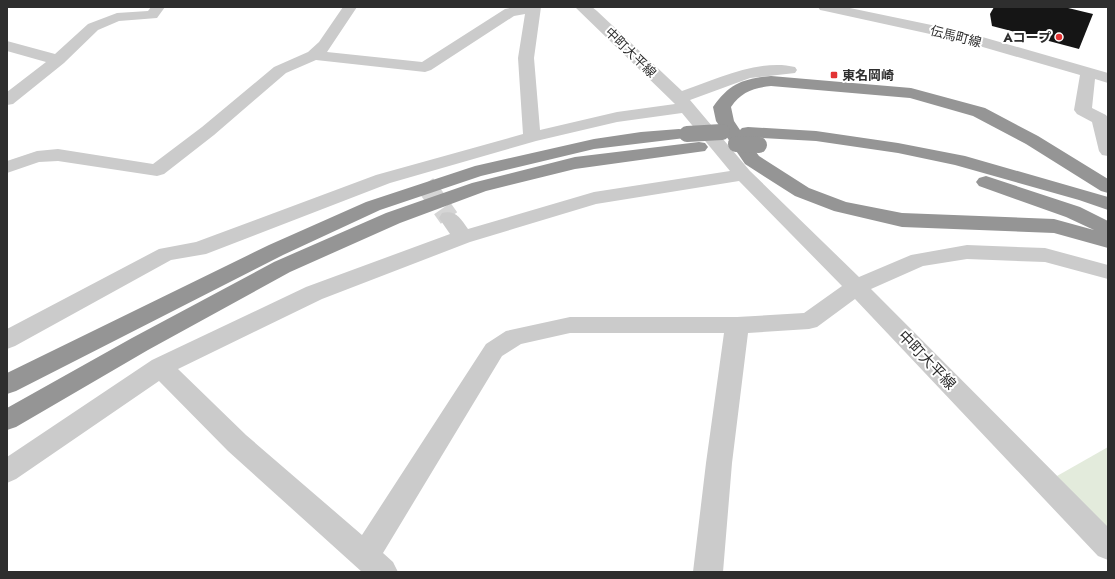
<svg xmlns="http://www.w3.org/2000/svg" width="1115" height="579" font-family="Jost,'Noto Sans JP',sans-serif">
<rect width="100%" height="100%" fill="#fff"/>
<!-- green -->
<path fill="#e3ebdc" d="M 1108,447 L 1108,529 L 1057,476 Z"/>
<!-- building -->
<path fill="#151515" d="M 994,7 L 1064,7 L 1093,14 L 1079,49 L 992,26 L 990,14 Z"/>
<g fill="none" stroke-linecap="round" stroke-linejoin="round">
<!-- minor-tunnel -->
<path stroke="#d5d5d5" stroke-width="20" stroke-dasharray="20 10" stroke-linecap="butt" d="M 425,184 L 449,218"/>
<!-- minor -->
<path fill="#cbcbcb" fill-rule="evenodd" d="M 151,7 L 165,7 L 157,18 L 119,21 L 98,30 L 64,63 L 13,104 L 7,105 L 7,92 L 46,62 L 7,51 L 7,41 L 55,54 L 88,24 L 117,13 L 148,11 Z
M 343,7 L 357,7 L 327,52 L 422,62 L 505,9 L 514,7 L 541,7 L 534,58 L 540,130 L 617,112 L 675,104 L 575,7 L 592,7 L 597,11 L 682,91 C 714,80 760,58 795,67 L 797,70 L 795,73 L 750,78 L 690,100 L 750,171 L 859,277 L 911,255 L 967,245 L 1045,248 L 1108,265 L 1108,279 L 1045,262 L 967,259 L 923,266 L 871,289 L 1108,527 L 1108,560 L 1098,556 L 855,299 L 817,327 L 809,329 L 748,333 L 732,463 L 723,572 L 693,572 L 706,463 L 724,333 L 570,333 L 521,344 L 502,356 L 383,553 L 393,562 L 398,572 L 362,572 L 228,451 L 159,381 L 16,479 L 7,483 L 7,457 L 152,360 L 306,287 L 450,234 L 439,218 L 442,213 C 456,210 460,218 468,229 L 594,192 L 730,171 L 682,113 L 617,122 L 536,141 L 390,183 L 206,254 L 171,260 L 15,346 L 7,349 L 7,329 L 159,249 L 196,242 L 376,175 L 523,134 L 518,58 L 525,14 L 514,16 L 431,70 L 425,72 L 316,60 L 286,73 L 214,135 L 164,174 L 157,176 L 58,161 L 39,162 L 7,173 L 7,161 L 37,151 L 58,149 L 153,164 L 202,127 L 274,67 L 308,52 L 319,42 ZM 739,181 L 842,286 L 804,313 L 737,317 L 570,317 L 506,331 L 486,344 L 362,535 L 246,435 L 178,369 L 322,299 L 470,242 L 596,204 Z
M 818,7 L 845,7 L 965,32 L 1108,73 L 1108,83 L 1095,79 L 1092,108 L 1106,115 L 1108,118 L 1108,156 L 1102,155 L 1099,151 L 1092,122 L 1077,114 L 1074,110 L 1080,75 L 962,41 L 825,11 L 820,10 Z"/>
<!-- highway -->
<path fill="#959595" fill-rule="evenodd" d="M 771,76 L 911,88 L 985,108 L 1038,136 L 1108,179 L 1108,193 L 1101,191 L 1026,144 L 973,116 L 910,98 L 771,86 C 753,88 741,92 731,107 L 734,121 L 740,130 L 742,128 L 748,127 L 816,131 L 898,143 L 965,156 L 1108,197 L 1108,210 L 1079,200 L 955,165 L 898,153 L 816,141 L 745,137 L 759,156 L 809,188 L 846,202 L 902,213 L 1054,219 L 1094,230 L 1066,217 L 979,186 L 976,182 L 979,178 L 986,176 L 1080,207 L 1108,221 L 1108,248 L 1054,233 L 902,227 L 834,211 L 795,196 L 745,164 L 716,121 L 713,107 C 730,83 743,79 771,76 Z
M 679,129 L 685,130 L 688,134 L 685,138 L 594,149 L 481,176 L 380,210 L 283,255 L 16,391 L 7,394 L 7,373 L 269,245 L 366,202 L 475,166 L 594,139 L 641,132 Z
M 699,142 L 705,143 L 708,147 L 705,151 L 575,169 L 486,191 L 400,223 L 290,272 L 148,350 L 16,427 L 7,430 L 7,408 L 132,338 L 274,262 L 386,213 L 472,183 L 575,157 Z"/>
<!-- highway-bridge -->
<path stroke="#959595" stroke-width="16" d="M 687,134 L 722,132
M 736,144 L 759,145"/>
</g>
<!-- markers -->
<g fill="#e23334" stroke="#fff" stroke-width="1.5">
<circle cx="1059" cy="37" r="4"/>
<rect x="830" y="71" width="8" height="8" rx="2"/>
</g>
<g text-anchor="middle" stroke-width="4" stroke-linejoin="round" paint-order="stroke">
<!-- far-street labels -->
<g font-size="13" fill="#2e2e2e" stroke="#fff">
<text transform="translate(956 36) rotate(14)" y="5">伝馬町線</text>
<text transform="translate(631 52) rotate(44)" y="5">中町大平線</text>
</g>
<!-- far-poi labels -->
<g font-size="13" font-weight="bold" fill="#2e2e2e" stroke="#fff" text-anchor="end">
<text x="1051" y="42">Aコープ</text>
<text x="842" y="80" text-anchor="start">東名岡崎</text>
</g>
<!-- street labels -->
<g font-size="15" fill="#2e2e2e" stroke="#fff">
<text transform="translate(927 360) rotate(46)" y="5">中町大平線</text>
</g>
</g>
<!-- border -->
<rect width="1115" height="579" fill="none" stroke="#2e2e2e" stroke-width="16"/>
</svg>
